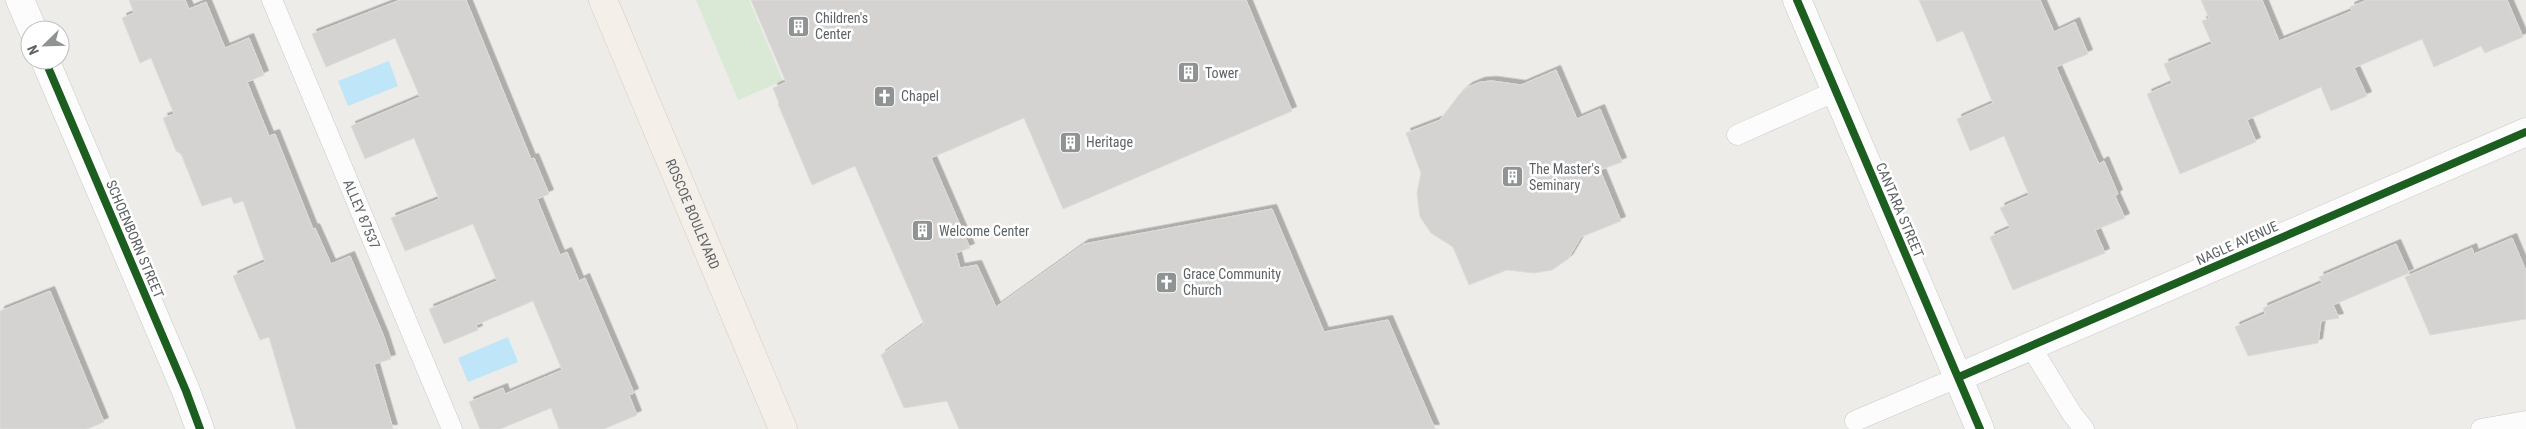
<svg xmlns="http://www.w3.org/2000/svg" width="2526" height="429" font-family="'Roboto Condensed',sans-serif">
<defs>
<filter id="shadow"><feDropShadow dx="4.5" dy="-4.5" stdDeviation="0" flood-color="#0004"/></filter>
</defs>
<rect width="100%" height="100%" fill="#eeece9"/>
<!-- green -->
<path fill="#d9e9d5" d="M 696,0 L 749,0 L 783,81 L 738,100 Z"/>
<!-- water -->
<path fill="#bee5f8" d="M 389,61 L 398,86 L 348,106 L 338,81 Z
M 508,337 L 518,362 L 468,382 L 458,358 Z"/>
<!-- building -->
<path fill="#d4d3d2" stroke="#dedbd8" filter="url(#shadow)" d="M 129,0 L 185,0 L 189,9 L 206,2 L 225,48 L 249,38 L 264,75 L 247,82 L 269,136 L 275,134 L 313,229 L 315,228 L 331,264 L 350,256 L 384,337 L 391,359 L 374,364 L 393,429 L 296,429 L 269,337 L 260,340 L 233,276 L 265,262 L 243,201 L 234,204 L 231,197 L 202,206 L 181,154 L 176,151 L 163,118 L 174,114 L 151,58 L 140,63 L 122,18 L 134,13 Z
M 400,0 L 466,0 L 531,159 L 534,158 L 549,194 L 537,199 L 560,255 L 567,252 L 579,281 L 585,278 L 634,393 L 629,395 L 637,415 L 604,429 L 559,429 L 551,408 L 500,429 L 480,429 L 469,402 L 503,388 L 505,394 L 562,370 L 533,301 L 476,325 L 478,330 L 444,344 L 429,309 L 497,281 L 473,224 L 405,251 L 391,218 L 439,199 L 414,138 L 365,159 L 351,126 L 420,97 L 395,38 L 326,67 L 312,34 Z
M 751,0 L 1246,0 L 1292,111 L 1063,209 L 1024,118 L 931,158 L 970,248 L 956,253 L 960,268 L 977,265 L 996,307 L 1084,244 L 1272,209 L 1324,332 L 1388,320 L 1435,429 L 959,429 L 947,401 L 904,408 L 881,355 L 924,324 L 855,166 L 812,185 L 778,104 L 779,103 L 773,88 L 786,82 Z
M 1919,0 L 2040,0 L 2054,32 L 2075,22 L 2088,54 L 2056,67 L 2097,160 L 2099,164 L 2104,161 L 2118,194 L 2115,196 L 2125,218 L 2095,230 L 2105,253 L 2013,290 L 1990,237 L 2010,228 L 2000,208 L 2029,195 L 2004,136 L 1970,151 L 1957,119 L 1993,103 L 1963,31 L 1937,42 Z
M 2201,0 L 2262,0 L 2279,41 L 2352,11 L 2350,7 L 2367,0 L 2507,0 L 2523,37 L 2485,53 L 2481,46 L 2434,67 L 2422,39 L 2354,68 L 2367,96 L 2331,111 L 2321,87 L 2247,120 L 2256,142 L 2180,174 L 2147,94 L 2172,83 L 2164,64 L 2212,44 L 2202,21 L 2209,18 Z
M 1556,70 L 1577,119 L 1600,109 L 1622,162 L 1600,170 L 1621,221 L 1581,237 L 1568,259 L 1552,270 L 1534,273 L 1507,270 L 1469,285 L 1453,247 L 1431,233 L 1420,217 L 1417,193 L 1421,173 L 1406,133 L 1440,120 L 1459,95 L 1468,87 L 1480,82 L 1492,81 L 1521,85 Z
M 2512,238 L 2526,271 L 2526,319 L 2430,335 L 2405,277 L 2472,248 L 2474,254 Z
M 2396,244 L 2409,273 L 2333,305 L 2339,318 L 2321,321 L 2318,343 L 2248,356 L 2235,327 L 2265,314 L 2263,308 L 2322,283 L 2319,277 Z
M 50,291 L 104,422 L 87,429 L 0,429 L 0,311 Z"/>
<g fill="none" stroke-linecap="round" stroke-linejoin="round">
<defs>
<g id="lane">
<path id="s1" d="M 272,0 L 452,429"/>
<path d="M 1737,135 L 1836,91"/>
<path d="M 2031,347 L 2072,414 L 2084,429"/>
<path d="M 1855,421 L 1959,377"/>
<path d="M 2481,429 L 2526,421"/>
</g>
<path id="street" d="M 20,0 L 33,30
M 45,60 L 186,391 L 200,429
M 1959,377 L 2526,132"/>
<path id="secondary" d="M 1797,0 L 1980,429"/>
<g id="primary">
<path id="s2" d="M 603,0 L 783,429"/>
</g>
</defs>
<!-- lane casing -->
<use href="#lane" stroke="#cacaca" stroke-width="21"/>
<!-- street casing -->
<use href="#street" stroke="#cacaca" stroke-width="29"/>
<!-- secondary casing -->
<use href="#secondary" stroke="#c8c9c8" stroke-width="29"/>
<!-- primary casing -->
<use href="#primary" stroke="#d6cab7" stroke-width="29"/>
<!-- lane -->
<use href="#lane" stroke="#fcfcfc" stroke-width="20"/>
<!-- street -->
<use href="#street" stroke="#fcfcfc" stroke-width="28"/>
<!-- secondary -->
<use href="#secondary" stroke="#fcfcfc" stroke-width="28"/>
<!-- primary -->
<use href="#primary" stroke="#f4f0e9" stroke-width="28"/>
<defs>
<path id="cycleway" d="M 1797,0 L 1980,429
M 45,60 L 186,391 L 200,429
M 1959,377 L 2526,132"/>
</defs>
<!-- cycleway casing -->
<use href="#cycleway" stroke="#fff" stroke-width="11"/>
<!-- cycleway -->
<use href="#cycleway" stroke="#1b5e20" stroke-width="8"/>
</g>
<!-- icons -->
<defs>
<symbol id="building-square" viewBox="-11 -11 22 22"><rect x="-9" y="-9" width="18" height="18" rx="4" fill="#909394" stroke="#fff"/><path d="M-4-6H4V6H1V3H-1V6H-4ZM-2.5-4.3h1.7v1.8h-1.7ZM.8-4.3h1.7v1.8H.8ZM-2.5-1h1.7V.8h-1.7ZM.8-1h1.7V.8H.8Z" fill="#fff"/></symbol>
<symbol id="church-square" viewBox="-11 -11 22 22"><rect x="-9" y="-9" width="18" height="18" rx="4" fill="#909394" stroke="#fff"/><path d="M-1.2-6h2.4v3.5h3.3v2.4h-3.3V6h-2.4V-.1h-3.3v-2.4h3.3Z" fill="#fff"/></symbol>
</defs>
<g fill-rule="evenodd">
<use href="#building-square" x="786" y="14" width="25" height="25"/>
<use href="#building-square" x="1176" y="60" width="25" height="25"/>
<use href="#church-square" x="872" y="84" width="25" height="25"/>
<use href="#building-square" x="1058" y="130" width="25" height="25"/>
<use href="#building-square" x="1500" y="164" width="25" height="25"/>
<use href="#building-square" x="910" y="218" width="25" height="25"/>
<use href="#church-square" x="1154" y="270" width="25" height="25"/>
</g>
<g text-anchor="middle" stroke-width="5" stroke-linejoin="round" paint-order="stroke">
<!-- poi labels -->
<g font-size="14" fill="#5e6367" stroke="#fff" text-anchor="start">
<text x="815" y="23">Children's<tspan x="815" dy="16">Center</tspan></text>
<text x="1205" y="78">Tower</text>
<text x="901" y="101">Chapel</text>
<text x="1086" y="147">Heritage</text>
<text x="1529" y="174">The Master's<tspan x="1529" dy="16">Seminary</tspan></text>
<text x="939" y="236">Welcome Center</text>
<text x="1183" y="279">Grace Community<tspan x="1183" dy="16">Church</tspan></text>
</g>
<!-- street labels -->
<g font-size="14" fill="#5e6367" stroke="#fff">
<text transform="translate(1900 210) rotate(67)" y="5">CANTARA STREET</text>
<text dy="5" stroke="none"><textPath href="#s1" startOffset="232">ALLEY 87537</textPath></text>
<text dy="5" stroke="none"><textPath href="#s2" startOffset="232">ROSCOE BOULEVARD</textPath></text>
<text transform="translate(135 239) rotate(67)" y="5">SCHOENBORN STREET</text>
<text transform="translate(2237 243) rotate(-24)" y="5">NAGLE AVENUE</text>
</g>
</g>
<!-- north arrow -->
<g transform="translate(45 45) rotate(247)"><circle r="24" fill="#ffffff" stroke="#bfc1c2"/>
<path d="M0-4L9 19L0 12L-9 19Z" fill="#909394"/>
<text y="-8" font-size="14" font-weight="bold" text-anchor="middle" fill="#5e6367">N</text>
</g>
</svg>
